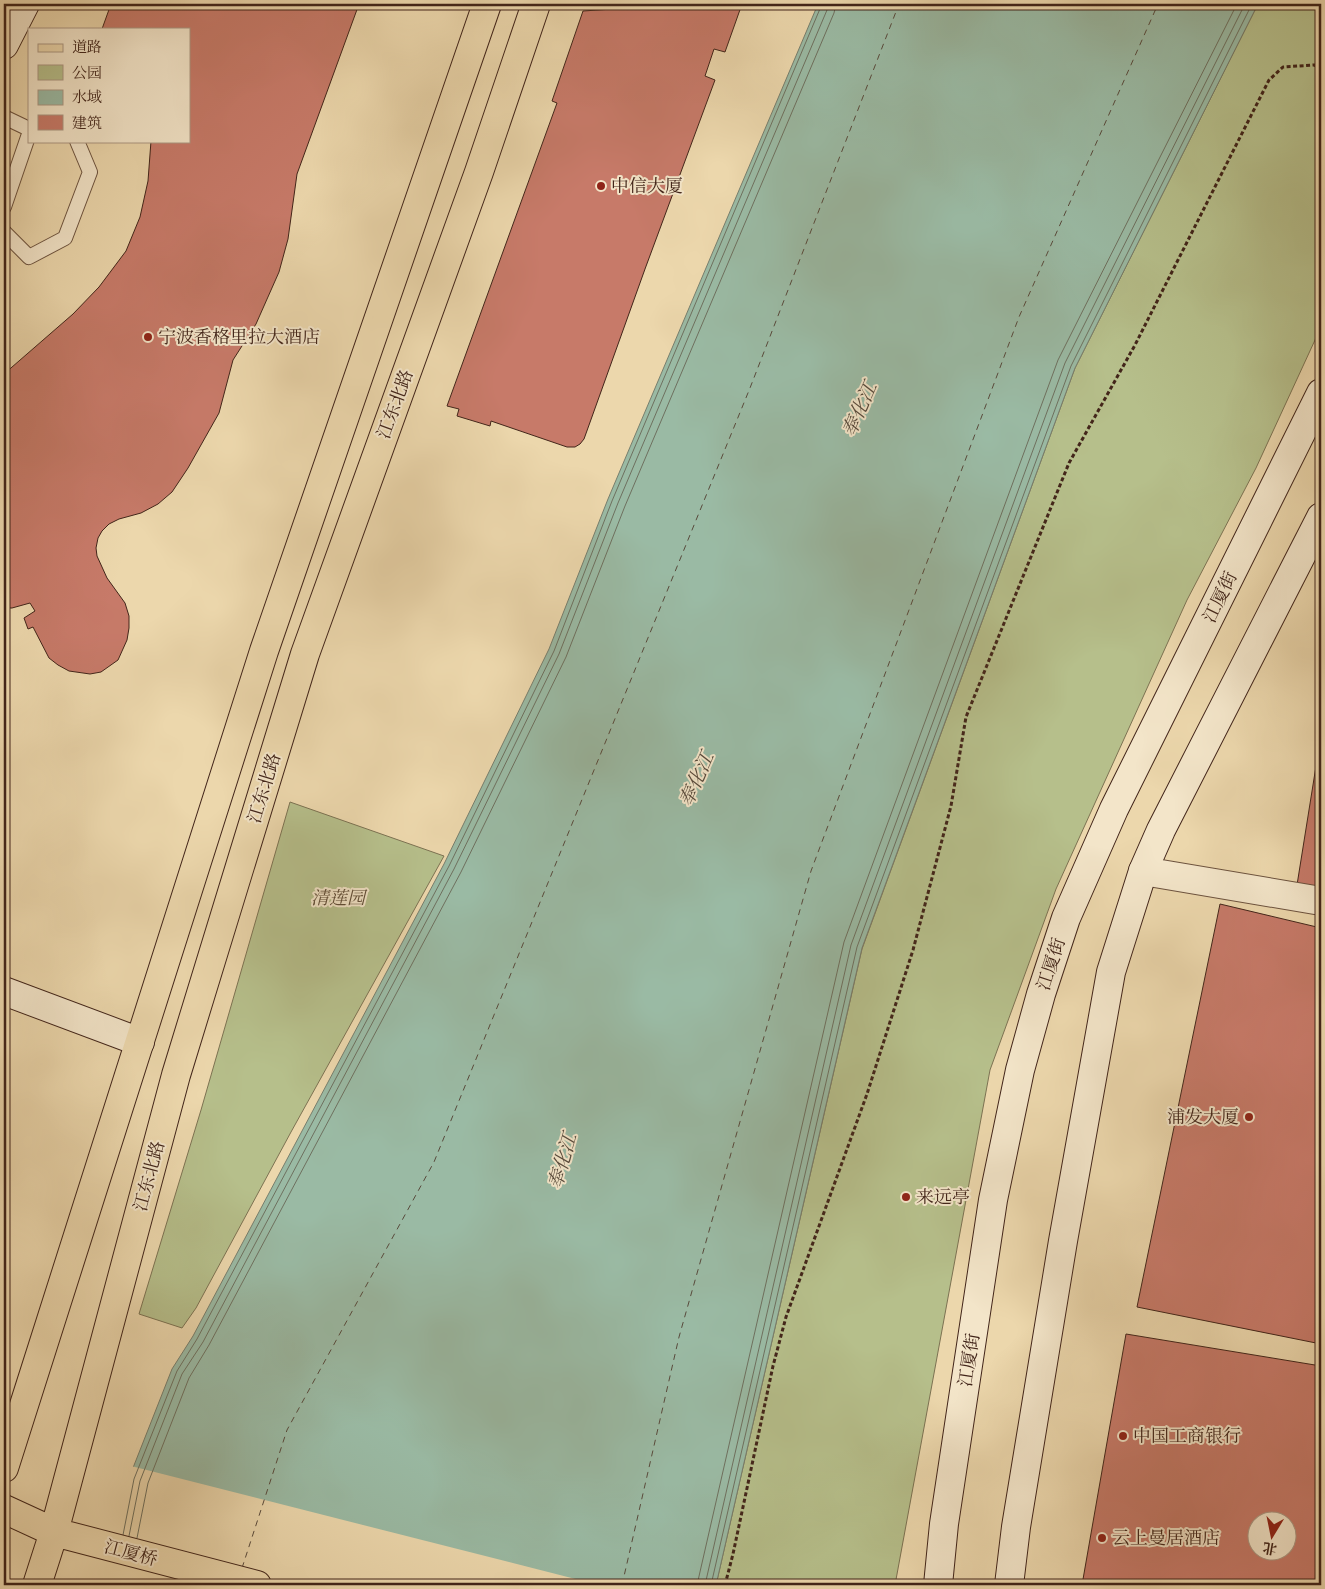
<svg xmlns="http://www.w3.org/2000/svg" width="1325" height="1589" font-family="'Old Standard TT','Noto Serif SC',serif">
<rect width="100%" height="100%" fill="#ecd7ac"/>
<filter id="stains"><feTurbulence type="fractalNoise" baseFrequency=".004" numOctaves="4"/><feColorMatrix values="0 0 0 0 .2 0 0 0 0 .09 0 0 0 0 .02 0 0 0 .5 -.17"/></filter>
<radialGradient id="worn" r=".72"><stop offset=".6" stop-color="#630" stop-opacity="0"/><stop offset="1" stop-color="#630" stop-opacity=".3"/></radialGradient>
<!-- green -->
<path fill="#b6bf8b" stroke="#7c7252" d="M 1258,4 L 1321,4 L 1321,327 L 1256,468 L 1187,600 L 1056,889 L 990,1070 L 895,1585 L 716,1585 L 862,949 L 1075,368 Z
M 290,802 L 444,856 L 291,1132 L 196,1308 L 182,1328 L 139,1314 L 201,1110 Z"/>
<!-- water -->
<path fill="#9abaa4" stroke="#777e6d" d="M 818,4 L 1258,4 L 1075,368 L 862,948 L 716,1585 L 108,1585 L 129,1478 L 172,1369 L 193,1336 L 444,864 L 549,649 L 608,499 Z"/>
<!-- pier -->
<path fill="#ecd7ac" d="M 131,1466 L 599,1585 L 106,1585 L 127,1477 Z"/>
<g fill="none" stroke-linecap="round" stroke-linejoin="round">
<!-- shore -->
<path stroke="#6e705f" stroke-width="1" d="M 123,1535 L 134,1479 L 177,1371 L 197,1339 L 449,866 L 554,651 L 612,501 L 822,4
M 129,1536 L 140,1481 L 182,1374 L 203,1342 L 454,869 L 559,654 L 618,503 L 827,10 L 828,4
M 137,1538 L 148,1483 L 189,1378 L 209,1345 L 461,872 L 566,657 L 625,506 L 834,13 L 836,4
M 697,1585 L 844,942 L 1058,360 L 1237,4
M 705,1585 L 851,945 L 1065,363 L 1245,4
M 711,1585 L 857,947 L 1071,366 L 1252,4"/>
<!-- ferry -->
<path stroke="#584a3c" stroke-width="1" stroke-dasharray="6 5" stroke-linecap="butt" d="M 242,1568 L 287,1430 L 434,1162 L 750,388 L 899,4
M 622,1585 L 679,1337 L 811,871 L 1019,317 L 1158,4"/>
</g>
<!-- building -->
<path fill="#c77a69" stroke="#42251a" fill-rule="evenodd" d="M 111,4 L 359,4 L 297,174 L 288,239 L 279,272 L 256,324 L 233,360 L 219,413 L 188,468 L 172,492 L 158,504 L 141,513 L 119,519 L 109,524 L 102,531 L 98,538 L 96,548 L 97,556 L 107,578 L 125,603 L 129,616 L 129,628 L 127,640 L 118,660 L 101,672 L 90,674 L 69,671 L 58,665 L 49,658 L 33,627 L 28,629 L 24,618 L 35,611 L 30,603 L 12,608 L 4,608 L 4,374 L 73,314 L 99,287 L 126,251 L 140,217 L 148,181 L 151,141 L 189,141 L 189,29 L 102,29 Z
M 615,4 L 742,4 L 725,52 L 714,49 L 705,76 L 715,80 L 645,269 L 584,439 L 580,444 L 575,447 L 567,447 L 491,421 L 490,426 L 457,416 L 459,409 L 447,406 L 557,103 L 552,101 L 583,11 L 613,9 Z
M 1321,735 L 1321,890 L 1297,885 Z
M 1220,904 L 1321,928 L 1321,1344 L 1137,1307 Z
M 1126,1334 L 1321,1366 L 1321,1585 L 1082,1585 ZM 1258,1522 L 1288,1522 L 1288,1552 L 1258,1552 Z"/>
<g fill="none" stroke-linecap="round" stroke-linejoin="round">
<defs>
<path id="lane" d="M 4,117 L 29,129
M 4,207 L 29,134
M 4,232 L 29,257 L 65,238 L 90,172 L 77,141"/>
<path id="street" d="M 1143,871 L 1321,901"/>
<path id="secondary" d="M 4,45 L 25,4
M 4,991 L 140,1042
M 938,1585 L 944,1524 L 993,1200 L 1020,1070 L 1041,994 L 1066,918 L 1114,809 L 1321,393
M 1009,1585 L 1016,1527 L 1063,1241 L 1111,972 L 1143,871 L 1161,830 L 1321,517"/>
<path id="primary" d="M 4,1468 L 264,651 L 487,4
M 4,1509 L 54,1532 L 257,1585
M 37,1585 L 54,1532 L 176,1075 L 305,654 L 479,172 L 536,4"/>
</defs>
<!-- lane casing -->
<use href="#lane" stroke="#6c523e" stroke-width="16"/>
<!-- street casing -->
<use href="#street" stroke="#6c523e" stroke-width="30"/>
<!-- secondary casing -->
<use href="#secondary" stroke="#42251a" stroke-width="30"/>
<!-- primary casing -->
<use href="#primary" stroke="#42251a" stroke-width="30"/>
<!-- path -->
<path stroke="#42251a" stroke-width="3" stroke-dasharray="4 2.5" stroke-linecap="butt" d="M 725,1585 L 733,1554 L 773,1366 L 786,1317 L 867,1094 L 913,950 L 951,806 L 966,717 L 1069,463 L 1135,345 L 1269,80 L 1283,67 L 1314,65 L 1321,68"/>
<!-- lane -->
<use href="#lane" stroke="#f3e5c9" stroke-width="14"/>
<!-- street -->
<use href="#street" stroke="#f3e5c9" stroke-width="28"/>
<!-- secondary -->
<use href="#secondary" stroke="#f3e5c9" stroke-width="28"/>
<!-- primary -->
<use href="#primary" stroke="#ecd7ac" stroke-width="28"/>
</g>
<!-- markers -->
<g fill="#8f2418" stroke="#f3e5c9" stroke-width="2">
<circle cx="601" cy="186" r="5"/>
<circle cx="148" cy="337" r="5"/>
<circle cx="1249" cy="1117" r="5"/>
<circle cx="906" cy="1197" r="5"/>
<circle cx="1123" cy="1436" r="5"/>
<circle cx="1102" cy="1538" r="5"/>
</g>
<g text-anchor="middle" stroke-width="4" stroke-linejoin="round" paint-order="stroke">
<!-- poi labels -->
<g font-size="18" fill="#42251a" stroke="#f3e5c9" text-anchor="start">
<text x="611" y="192">中信大厦</text>
<text x="158" y="343">宁波香格里拉大酒店</text>
<text x="1239" y="1123" text-anchor="end">浦发大厦</text>
<text x="916" y="1203">来远亭</text>
<text x="1133" y="1442">中国工商银行</text>
<text x="1112" y="1544">云上曼居酒店</text>
</g>
<!-- street labels -->
<g font-size="18" fill="#42251a" stroke="#f3e5c9">
<text transform="translate(395 404) rotate(-70)" y="6">江东北路</text>
<text transform="translate(1220 597) rotate(-64)" y="6">江厦街</text>
<text transform="translate(264 788) rotate(-73)" y="6">江东北路</text>
<text transform="translate(1051 964) rotate(-72)" y="6">江厦街</text>
<text transform="translate(149 1176) rotate(-75)" y="6">江东北路</text>
<text transform="translate(969 1360) rotate(-81)" y="6">江厦街</text>
<text transform="translate(131 1553) rotate(15)" y="6">江厦桥</text>
</g>
<!-- park labels -->
<g font-size="18" font-style="italic" fill="#5f4c36" stroke="#f3e5c9">
<text x="338" y="904">清莲园</text>
</g>
<!-- water labels -->
<g font-size="19" font-style="italic" fill="#584a3c" stroke="#f3e5c9">
<text transform="translate(859 409) rotate(-66)" y="7">奉化江</text>
<text transform="translate(696 779) rotate(-66)" y="7">奉化江</text>
<text transform="translate(562 1161) rotate(-74)" y="7">奉化江</text>
</g>
</g>
<!-- margin -->
<rect width="1325" height="1589" fill="none" stroke="#ecd7ac" stroke-width="20"/>
<rect x="5" y="5" width="1315" height="1579" fill="none" stroke="#42251a" stroke-width="2.5"/>
<rect x="10" y="10" width="1305" height="1569" fill="none" stroke="#42251a"/>
<!-- legend -->
<rect x="28" y="28" width="162" height="115" fill="#f3e5c9" stroke="#ac9883"/>
<rect x="38" y="44" width="25" height="8" fill="#ecd7ac" stroke="#ac9883"/>
<text x="72" y="52" font-size="15" fill="#42251a">道路</text>
<rect x="38" y="65" width="25" height="15" fill="#b6bf8b" stroke="#ac9883"/>
<text x="72" y="78" font-size="15" fill="#42251a">公园</text>
<rect x="38" y="90" width="25" height="15" fill="#9abaa4" stroke="#ac9883"/>
<text x="72" y="102" font-size="15" fill="#42251a">水域</text>
<rect x="38" y="115" width="25" height="15" fill="#c77a69" stroke="#ac9883"/>
<text x="72" y="128" font-size="15" fill="#42251a">建筑</text>
<!-- north arrow -->
<g transform="translate(1272 1536) rotate(190)"><circle r="24" fill="#f3e5c9" stroke="#ac9883"/>
<path d="M0-4L9 19L0 12L-9 19Z" fill="#8f2418"/>
<text y="-8" font-size="14" font-weight="bold" text-anchor="middle" fill="#42251a">北</text>
</g>
<rect width="100%" height="100%" filter="url(#stains)"/>
<rect width="100%" height="100%" fill="url(#worn)"/>
</svg>
